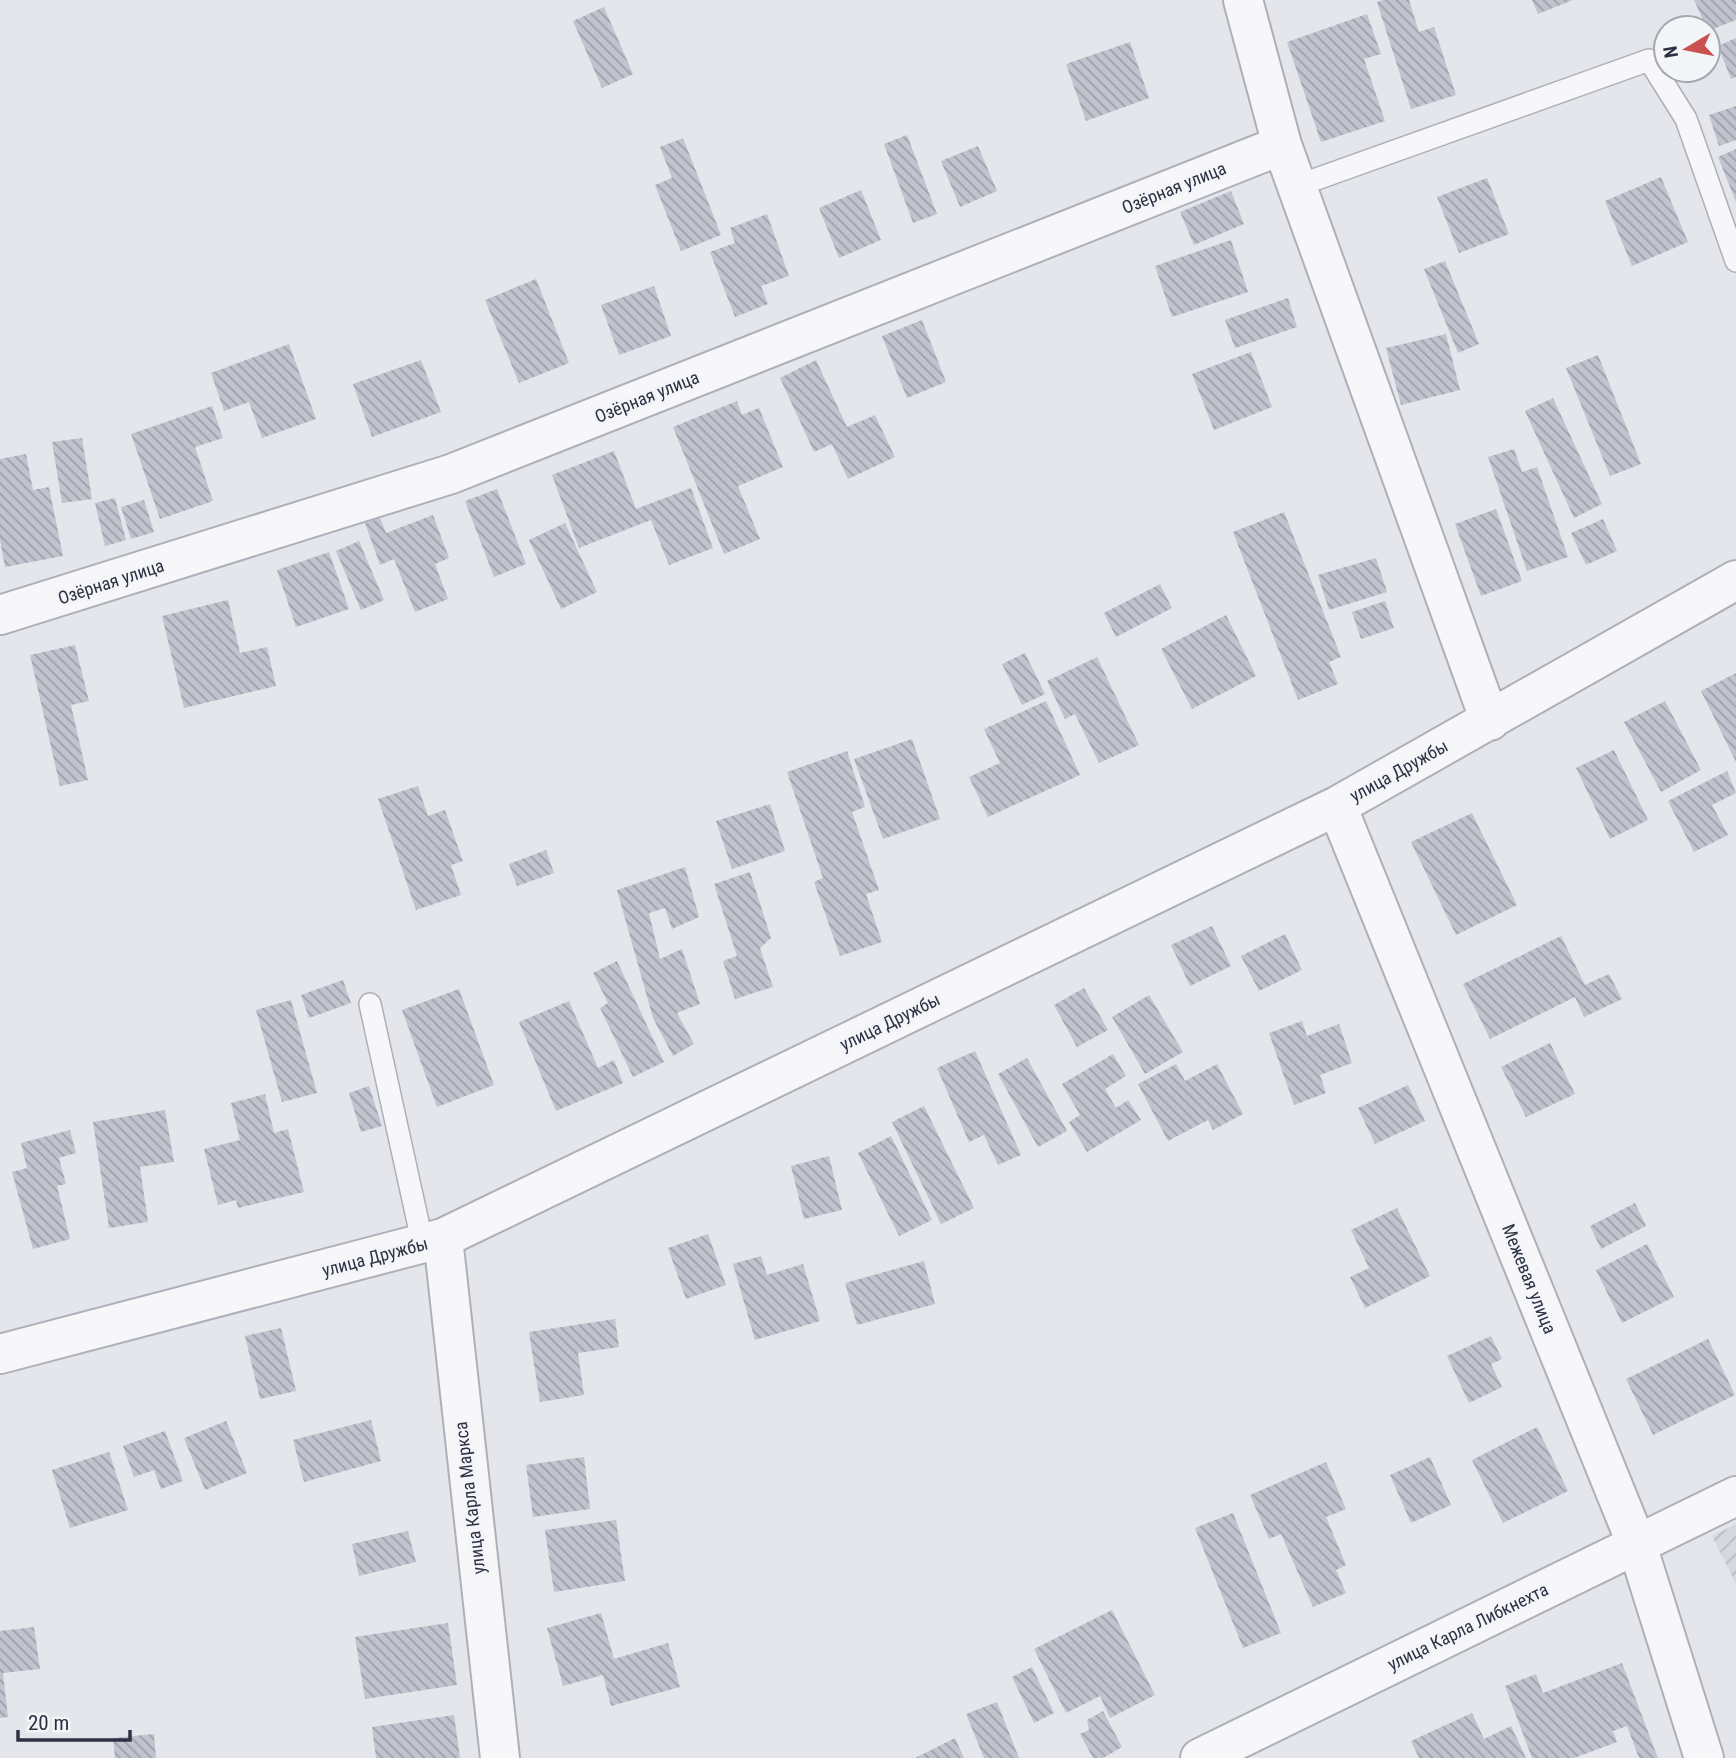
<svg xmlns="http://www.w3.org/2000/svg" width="1736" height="1758" font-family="'Roboto Condensed',sans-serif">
<defs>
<pattern id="industrial-furrows" width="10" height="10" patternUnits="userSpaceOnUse" patternTransform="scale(1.75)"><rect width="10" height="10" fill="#d6d8e0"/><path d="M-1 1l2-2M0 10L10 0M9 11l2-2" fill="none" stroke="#b8bac1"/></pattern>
<pattern id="building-back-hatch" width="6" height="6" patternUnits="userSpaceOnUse" patternTransform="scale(1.75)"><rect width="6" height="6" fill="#c1c4ce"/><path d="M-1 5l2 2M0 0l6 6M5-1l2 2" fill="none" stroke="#9da0a9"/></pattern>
</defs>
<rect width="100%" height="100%" fill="#e4e6eb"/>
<!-- industrial -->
<path fill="url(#industrial-furrows)" d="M 1736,1524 L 1736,1584 L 1712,1536 Z"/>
<!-- building -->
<path fill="url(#building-back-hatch)" d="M 1383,0 L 1409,0 L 1419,32 L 1434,27 L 1456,95 L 1411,109 L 1377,2 Z
M 1532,0 L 1573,0 L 1538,14 Z
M 1694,0 L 1736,0 L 1736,20 L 1708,31 Z
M 604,7 L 633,74 L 602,88 L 573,21 Z
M 1367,14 L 1381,54 L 1364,59 L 1385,121 L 1321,142 L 1287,42 Z
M 1736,38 L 1736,77 L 1731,79 L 1718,46 Z
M 1130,42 L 1149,98 L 1086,121 L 1066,64 Z
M 1736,106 L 1736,140 L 1719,146 L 1709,115 Z
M 907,135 L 937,214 L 913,223 L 884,144 Z
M 683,138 L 721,235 L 681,251 L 655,185 L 672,178 L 660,147 Z
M 978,146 L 997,191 L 960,207 L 941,161 Z
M 1736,149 L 1736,202 L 1718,157 Z
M 1661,177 L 1688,242 L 1632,266 L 1605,201 Z
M 1487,178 L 1509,234 L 1459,253 L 1437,197 Z
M 861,190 L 881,240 L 839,258 L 819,208 Z
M 1231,191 L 1244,224 L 1194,245 L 1180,212 Z
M 767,214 L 789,276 L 761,286 L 768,304 L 735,317 L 710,252 L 735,243 L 730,228 Z
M 1231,240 L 1248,292 L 1172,317 L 1155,266 Z
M 1445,261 L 1479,344 L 1458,353 L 1424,269 Z
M 536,279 L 569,363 L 519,383 L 485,300 Z
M 654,286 L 671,336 L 619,355 L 601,305 Z
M 1288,298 L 1297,327 L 1235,348 L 1225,320 Z
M 922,320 L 946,382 L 907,398 L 882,336 Z
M 1446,334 L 1460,390 L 1401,405 L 1386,348 Z
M 289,344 L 316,419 L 262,438 L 249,402 L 224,411 L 211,373 Z
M 1251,352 L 1272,407 L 1214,430 L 1192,374 Z
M 1598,355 L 1641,464 L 1610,476 L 1566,368 Z
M 421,360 L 441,412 L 372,437 L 353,384 Z
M 816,360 L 847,427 L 875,415 L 895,457 L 848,479 L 832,444 L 814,452 L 780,378 Z
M 1553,398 L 1602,504 L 1574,518 L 1525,411 Z
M 737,401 L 742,415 L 759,408 L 783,467 L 738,486 L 760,539 L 724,554 L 673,427 Z
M 212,406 L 223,438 L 195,447 L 213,501 L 160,519 L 131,434 Z
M 82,438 L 92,499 L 62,503 L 52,442 Z
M 1514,449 L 1522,472 L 1537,467 L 1568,557 L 1527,571 L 1488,457 Z
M 614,451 L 636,509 L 691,488 L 713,548 L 669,565 L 651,520 L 579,548 L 552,475 Z
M 26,454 L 33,490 L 49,487 L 63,556 L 5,567 L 0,540 L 0,459 Z
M 497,489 L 526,564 L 494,577 L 465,501 Z
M 115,498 L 126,540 L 105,546 L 95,503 Z
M 144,500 L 154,532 L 131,539 L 121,507 Z
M 1496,509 L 1522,581 L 1481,596 L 1455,524 Z
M 1284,512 L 1341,657 L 1329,662 L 1338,684 L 1298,700 L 1233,532 Z
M 433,515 L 449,558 L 435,564 L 448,599 L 415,612 L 394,559 L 380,565 L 365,523 L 380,518 L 386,533 Z
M 1603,519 L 1617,551 L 1586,565 L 1571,533 Z
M 565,523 L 597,592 L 561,609 L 529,540 Z
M 359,541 L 384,600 L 361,610 L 336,551 Z
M 329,552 L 349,609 L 296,627 L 277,570 Z
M 1376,558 L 1387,592 L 1329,610 L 1318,575 Z
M 1160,584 L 1172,608 L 1116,637 L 1104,613 Z
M 228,600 L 240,653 L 267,647 L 276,686 L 184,708 L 162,616 Z
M 1385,601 L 1394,628 L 1361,639 L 1352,612 Z
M 1226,615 L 1256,676 L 1192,709 L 1161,649 Z
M 75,645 L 89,701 L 71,705 L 88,780 L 60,786 L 30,655 Z
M 1025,653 L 1045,694 L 1022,705 L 1002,664 Z
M 1097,657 L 1139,745 L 1099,763 L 1075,714 L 1065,719 L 1047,681 Z
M 1736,673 L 1736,762 L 1701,691 Z
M 1046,701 L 1080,775 L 988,817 L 969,777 L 1000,763 L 984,729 Z
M 1665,701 L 1701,770 L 1661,792 L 1624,722 Z
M 912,739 L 940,819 L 883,839 L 854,759 Z
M 1614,750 L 1648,820 L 1610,839 L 1576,768 Z
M 847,751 L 865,807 L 852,812 L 879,890 L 866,894 L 882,942 L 840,956 L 814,882 L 823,878 L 787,772 Z
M 1727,771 L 1736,793 L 1712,805 L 1728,835 L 1694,852 L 1668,801 Z
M 418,786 L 428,816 L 445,810 L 463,861 L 451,865 L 461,895 L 416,910 L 378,799 Z
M 770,804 L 785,851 L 732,869 L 716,821 Z
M 1472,813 L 1517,905 L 1456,935 L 1411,842 Z
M 546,850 L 554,873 L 517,886 L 509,864 Z
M 685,867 L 699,917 L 672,929 L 665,908 L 649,913 L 660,959 L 682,949 L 700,1004 L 677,1013 L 694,1044 L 673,1056 L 653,1018 L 617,890 Z
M 750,872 L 771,938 L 760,948 L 773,987 L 735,999 L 723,961 L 737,956 L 714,884 Z
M 1212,926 L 1231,966 L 1190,986 L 1171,945 Z
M 1285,934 L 1302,970 L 1259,991 L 1241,956 Z
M 1561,936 L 1585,985 L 1609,974 L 1622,999 L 1584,1017 L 1575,997 L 1490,1039 L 1463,984 Z
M 617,961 L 664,1062 L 633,1077 L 600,1008 L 608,1003 L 593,973 Z
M 343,980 L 351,1003 L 309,1018 L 301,995 Z
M 1084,988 L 1108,1030 L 1077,1047 L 1054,1005 Z
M 459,989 L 494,1085 L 437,1107 L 402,1010 Z
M 1149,995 L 1183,1052 L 1145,1074 L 1112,1017 Z
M 291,1000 L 317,1093 L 282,1102 L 256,1010 Z
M 569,1001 L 598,1068 L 614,1060 L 623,1083 L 556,1111 L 519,1022 Z
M 1302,1021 L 1307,1036 L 1339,1024 L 1352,1063 L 1320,1075 L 1326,1093 L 1294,1105 L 1269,1033 Z
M 1550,1043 L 1575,1094 L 1526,1117 L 1501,1067 Z
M 975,1051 L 1021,1155 L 998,1165 L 984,1135 L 969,1142 L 937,1068 Z
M 1113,1054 L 1126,1076 L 1105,1089 L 1116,1108 L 1128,1100 L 1141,1120 L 1087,1152 L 1069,1122 L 1080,1115 L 1062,1084 Z
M 1027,1058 L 1067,1131 L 1038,1147 L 998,1074 Z
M 1176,1064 L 1185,1081 L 1217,1064 L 1243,1114 L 1213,1130 L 1208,1120 L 1168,1141 L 1138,1084 Z
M 1408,1085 L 1425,1121 L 1375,1144 L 1358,1108 Z
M 369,1086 L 382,1126 L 361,1132 L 349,1093 Z
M 265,1094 L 274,1133 L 288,1129 L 304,1192 L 238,1208 L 236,1200 L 218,1205 L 204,1149 L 240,1140 L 231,1103 Z
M 924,1106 L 974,1208 L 941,1224 L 892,1122 Z
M 165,1110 L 174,1162 L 140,1167 L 148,1222 L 109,1228 L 93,1122 Z
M 70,1130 L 76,1153 L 59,1158 L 66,1184 L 57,1186 L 70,1239 L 33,1249 L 12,1172 L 27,1168 L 21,1143 Z
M 891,1136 L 932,1220 L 899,1236 L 858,1153 Z
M 829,1156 L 842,1210 L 804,1219 L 791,1166 Z
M 1635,1203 L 1646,1226 L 1601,1249 L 1590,1226 Z
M 1397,1208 L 1430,1276 L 1365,1308 L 1350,1277 L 1369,1268 L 1351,1230 Z
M 708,1234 L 726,1285 L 686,1299 L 668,1248 Z
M 1647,1244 L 1674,1297 L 1622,1323 L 1596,1270 Z
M 761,1256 L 767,1275 L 803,1264 L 820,1321 L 755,1340 L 733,1264 Z
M 924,1261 L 935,1304 L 857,1325 L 845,1283 Z
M 615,1319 L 619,1347 L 578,1353 L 584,1395 L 540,1402 L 529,1332 Z
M 281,1328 L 296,1391 L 260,1399 L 245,1336 Z
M 1491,1336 L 1502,1359 L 1491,1364 L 1502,1387 L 1469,1403 L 1447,1356 Z
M 1708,1339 L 1735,1395 L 1653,1435 L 1626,1379 Z
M 371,1420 L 381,1461 L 304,1482 L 293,1440 Z
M 226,1421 L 247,1473 L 205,1490 L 184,1438 Z
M 1537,1427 L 1568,1491 L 1503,1523 L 1472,1460 Z
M 165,1431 L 183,1481 L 161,1489 L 154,1470 L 134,1477 L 123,1446 Z
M 109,1452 L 128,1510 L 70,1528 L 52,1470 Z
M 584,1457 L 590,1509 L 533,1517 L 526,1465 Z
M 1430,1457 L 1451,1505 L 1411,1523 L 1390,1475 Z
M 1326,1462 L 1346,1509 L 1326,1517 L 1346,1565 L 1336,1570 L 1346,1593 L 1313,1607 L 1281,1534 L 1269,1539 L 1250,1495 Z
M 1233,1513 L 1281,1633 L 1243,1648 L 1195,1528 Z
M 616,1520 L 625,1581 L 554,1592 L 545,1530 Z
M 408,1531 L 416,1562 L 359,1576 L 352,1544 Z
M 1112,1610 L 1155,1695 L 1110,1718 L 1100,1696 L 1066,1713 L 1034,1649 Z
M 601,1613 L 614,1659 L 668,1643 L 680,1687 L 611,1706 L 603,1675 L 563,1686 L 547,1628 Z
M 448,1623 L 457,1685 L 365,1699 L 355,1637 Z
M 34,1627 L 40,1669 L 3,1673 L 8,1717 L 0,1718 L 0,1631 Z
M 1622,1663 L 1658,1758 L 1639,1758 L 1627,1726 L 1613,1731 L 1617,1742 L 1574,1758 L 1532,1758 L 1505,1686 L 1536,1674 L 1543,1693 Z
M 1032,1667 L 1054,1713 L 1034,1723 L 1012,1677 Z
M 997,1702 L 1019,1758 L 984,1758 L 966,1714 Z
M 1103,1711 L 1122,1747 L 1103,1758 L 1093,1758 L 1080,1734 L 1089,1730 L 1087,1720 Z
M 1472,1713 L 1484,1739 L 1511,1726 L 1526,1758 L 1419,1758 L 1411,1741 Z
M 454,1715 L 460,1758 L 376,1758 L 372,1727 Z
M 154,1734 L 156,1758 L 115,1758 L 113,1738 Z
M 955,1738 L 964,1758 L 915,1758 Z"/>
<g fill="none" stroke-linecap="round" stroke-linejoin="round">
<defs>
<path id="lane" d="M 1297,186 L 1649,60 L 1686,119 L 1736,261
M 370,1004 L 423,1245"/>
<path id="street" d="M 1243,0 L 1282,145 L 1490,721
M 0,615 L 451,474 L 1282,145
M 1337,806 L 1637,1545 L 1704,1758
M 443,1238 L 500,1758
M 0,1354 L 443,1238 L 1337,806 L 1736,580
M 1200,1758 L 1736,1496"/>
</defs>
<!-- lane casing -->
<use href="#lane" stroke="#adb0b9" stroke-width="24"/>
<!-- street casing -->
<use href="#street" stroke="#adb0b9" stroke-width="42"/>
<!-- lane -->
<use href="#lane" stroke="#f7f7fa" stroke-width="21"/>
<!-- street -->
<use href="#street" stroke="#f7f7fa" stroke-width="38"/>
</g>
<g text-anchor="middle" stroke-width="6" stroke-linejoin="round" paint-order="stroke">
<!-- street labels -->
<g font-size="18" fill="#2c3143" stroke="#f4f5f8">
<text transform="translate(1174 188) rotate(-22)" y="6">Озёрная улица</text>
<text transform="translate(647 397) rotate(-22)" y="6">Озёрная улица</text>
<text transform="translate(111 582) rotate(-18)" y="6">Озёрная улица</text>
<text transform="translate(1399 771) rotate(-29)" y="6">улица Дружбы</text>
<text transform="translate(890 1022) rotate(-26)" y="6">улица Дружбы</text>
<text transform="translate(375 1257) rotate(-15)" y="6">улица Дружбы</text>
<text transform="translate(1529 1279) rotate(68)" y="6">Межевая улица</text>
<text transform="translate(470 1498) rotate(-97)" y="6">улица Карла Маркса</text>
<text transform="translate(1468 1627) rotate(-26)" y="6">улица Карла Либкнехта</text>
</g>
</g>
<!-- north arrow -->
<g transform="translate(1687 49) rotate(260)"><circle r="33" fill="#f4f5f8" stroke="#a4a7b0" stroke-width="2"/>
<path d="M0-5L12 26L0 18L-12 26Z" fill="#c95150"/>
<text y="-10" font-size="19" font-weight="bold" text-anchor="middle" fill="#2c3143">N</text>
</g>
<!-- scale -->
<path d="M18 1730v10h112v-10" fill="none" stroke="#2c3143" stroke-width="3.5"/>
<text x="28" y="1730" font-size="21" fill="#2c3143" stroke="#f4f5f8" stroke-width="5" paint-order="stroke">20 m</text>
</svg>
